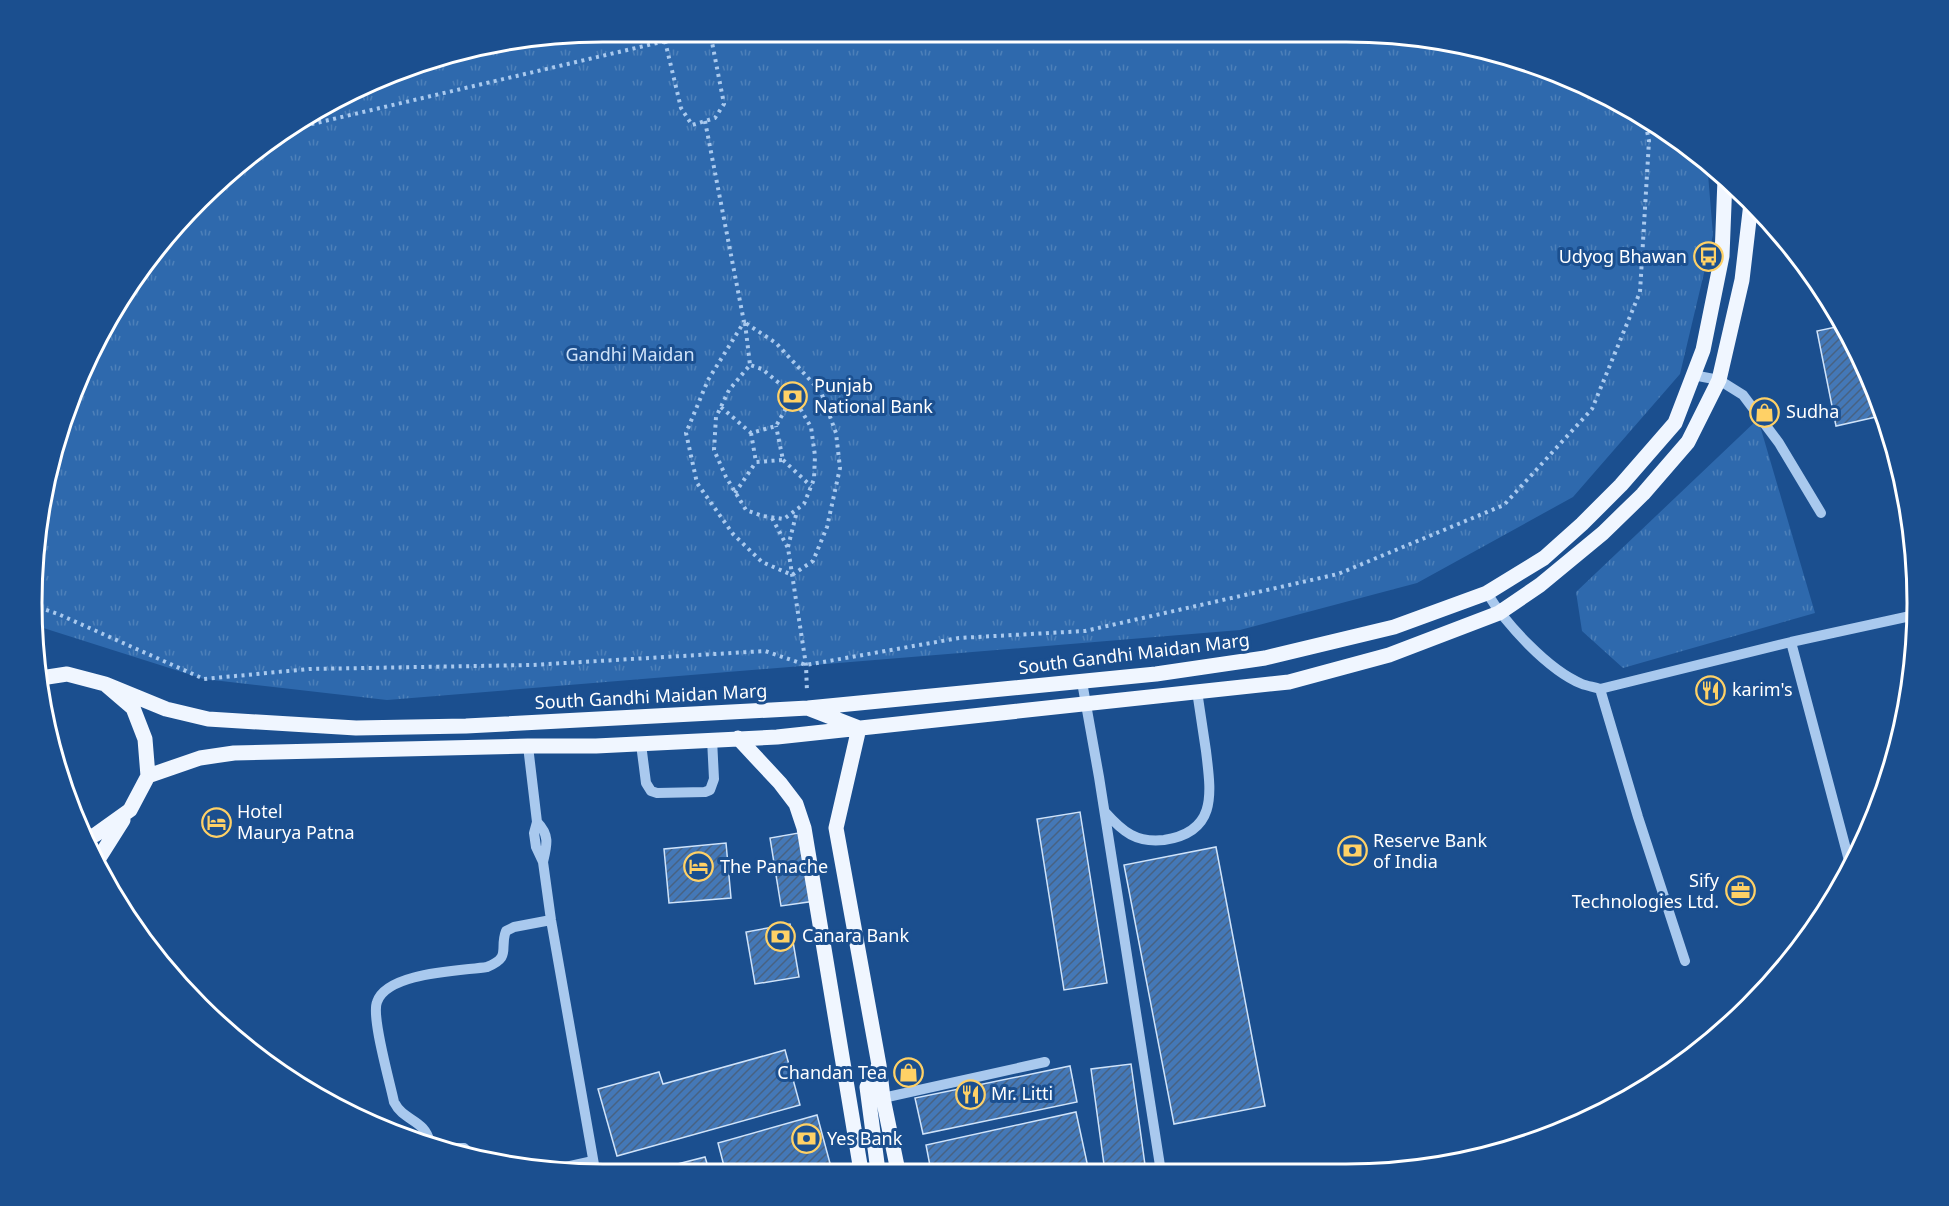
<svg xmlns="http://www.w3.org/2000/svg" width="1949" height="1206" font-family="'Noto Sans',sans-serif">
<defs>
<pattern id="park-tufts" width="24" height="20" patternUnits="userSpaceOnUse" patternTransform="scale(1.5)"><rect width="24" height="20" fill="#2e69ad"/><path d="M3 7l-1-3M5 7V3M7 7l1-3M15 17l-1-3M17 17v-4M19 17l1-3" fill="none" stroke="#4d80b9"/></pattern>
<pattern id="building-hatch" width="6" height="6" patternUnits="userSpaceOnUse" patternTransform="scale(1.5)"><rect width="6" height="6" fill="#4478b7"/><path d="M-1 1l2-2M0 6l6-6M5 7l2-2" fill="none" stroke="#486282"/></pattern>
</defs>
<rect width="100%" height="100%" fill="#1b4f8f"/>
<!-- park -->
<path fill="url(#park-tufts)" d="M 603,32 L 1420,36 L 1565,75 L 1694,150 L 1707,162 L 1713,235 L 1680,374 L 1573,497 L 1417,583 L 1240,630 L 387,700 L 204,679 L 34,625 L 32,603 L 62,419 L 150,255 L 285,128 L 420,62 Z
M 1758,419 L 1815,613 L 1623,668 L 1582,631 L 1576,592 Z"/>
<!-- building -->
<path fill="url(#building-hatch)" stroke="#cfe3fa" stroke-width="1.5" d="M 1845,325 L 1885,415 L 1836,426 L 1817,331 Z
M 1080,812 L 1107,983 L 1064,990 L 1037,819 Z
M 804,832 L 815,901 L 781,906 L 770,838 Z
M 726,843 L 731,898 L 669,903 L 664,849 Z
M 1216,847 L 1265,1106 L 1174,1124 L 1124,865 Z
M 790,924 L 799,977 L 755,984 L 746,932 Z
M 785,1050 L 800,1105 L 617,1156 L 598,1089 L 659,1072 L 663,1084 Z
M 1131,1064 L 1146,1172 L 1105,1172 L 1091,1069 Z
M 1070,1066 L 1077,1102 L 923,1134 L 915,1098 Z
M 1076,1112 L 1089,1172 L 931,1171 L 926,1145 Z
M 817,1115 L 831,1167 L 818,1171 L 725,1170 L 718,1143 Z
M 705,1157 L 709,1170 L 654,1170 Z"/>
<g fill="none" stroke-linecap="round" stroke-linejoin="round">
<!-- path -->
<path stroke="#a9c9ee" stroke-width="4" stroke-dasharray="3 4.5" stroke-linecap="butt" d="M 665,41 L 681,108 L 692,125 L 715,118 L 724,104 L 710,32
M 705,121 L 744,322 L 708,380 L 686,433 L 697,483 L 733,534 L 762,562 L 792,575 L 813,561 L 827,527 L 840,468 L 836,433 L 821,392 L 776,343 L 744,322
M 282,131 L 704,32
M 745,323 L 750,365 L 729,390 L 716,417 L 714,450 L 726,477 L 746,510 L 763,516 L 784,519 L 804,504 L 814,479 L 815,456 L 811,427 L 791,393 L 762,369 L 750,365
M 721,407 L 751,433 L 776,426 L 793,396
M 751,433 L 756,462 L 783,460 L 776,426
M 783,460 L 811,486
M 735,493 L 756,462
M 772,518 L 788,548 L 806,665 L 807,692
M 788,547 L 797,511
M 32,605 L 58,614 L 204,679 L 309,669 L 532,665 L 765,651 L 806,665 L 959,638 L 1085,631 L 1338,574 L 1504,505 L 1592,409 L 1640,292 L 1649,141 L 1645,121"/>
<!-- minor -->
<path stroke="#a9c9ee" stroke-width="10" d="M 1693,375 L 1719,380 L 1743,395 L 1779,443 L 1821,513
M 1487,593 C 1506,624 1548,670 1582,684 C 1587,686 1594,687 1600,689 L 1791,642
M 1082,682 L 1099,777 L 1161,1172
M 1600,689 L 1638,817 L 1685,961
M 641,744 L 646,783 L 651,791 L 657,793 L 705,792 L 710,790 L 714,779 L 712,739
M 528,746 L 537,822
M 1105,812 C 1123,832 1136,843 1164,840 C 1218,832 1211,793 1206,751 C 1203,731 1200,711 1197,691
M 543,862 C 547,845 550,835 537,822 L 534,833 L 536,847 L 543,862 L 551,920 L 595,1170
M 1851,868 L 1791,642 L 1915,615
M 883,1098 L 1045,1062
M 430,1143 C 425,1119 404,1122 394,1102 C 390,1082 371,1017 377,1002 C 387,972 461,971 487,967 C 512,957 499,949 506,931 L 514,927 L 551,920
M 448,1148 L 464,1148 L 472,1155
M 1481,1157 L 1507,1150
M 552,1170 L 593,1161
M 1340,1173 L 1456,1161"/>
<!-- major -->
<path stroke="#f0f6ff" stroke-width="15" d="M 41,678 L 67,674 L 105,684 L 133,708 L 145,739 L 148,776 L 130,810 L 95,835 L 90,836
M 105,684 L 166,709 L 208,719 L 356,728 L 466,726 L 808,708 L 1156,674 L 1265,658 L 1394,627 L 1487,593 L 1544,558 L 1582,524 L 1621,485 L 1675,423 L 1703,350 L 1722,256 L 1725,179
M 810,709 L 859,728 L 836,828 L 879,1065 L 883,1098 L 898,1171
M 738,738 L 780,783 L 796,804 L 804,828 L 861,1171
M 148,776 L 200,758 L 234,753 L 528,746 L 596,746 L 777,737 L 1289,682 L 1389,655 L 1499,613 L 1540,585 L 1603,533 L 1643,494 L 1688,442 L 1719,380 L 1742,280 L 1751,203
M 99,858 L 123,820
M 878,1171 L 867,1087 L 879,1065"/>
</g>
<!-- icons -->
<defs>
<symbol id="bus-ring" viewBox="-11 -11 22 22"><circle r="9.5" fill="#1b4f8f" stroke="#ffd166" stroke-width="1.5"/><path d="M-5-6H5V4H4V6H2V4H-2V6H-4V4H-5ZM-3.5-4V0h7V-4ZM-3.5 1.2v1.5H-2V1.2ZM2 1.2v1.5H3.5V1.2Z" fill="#ffd166"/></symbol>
<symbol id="bank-ring" viewBox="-11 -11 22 22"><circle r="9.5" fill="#1b4f8f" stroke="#ffd166" stroke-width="1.5"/><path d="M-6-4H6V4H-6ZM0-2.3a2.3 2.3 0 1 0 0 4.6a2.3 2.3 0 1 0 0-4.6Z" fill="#ffd166"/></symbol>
<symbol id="shop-ring" viewBox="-11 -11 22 22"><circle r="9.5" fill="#1b4f8f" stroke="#ffd166" stroke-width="1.5"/><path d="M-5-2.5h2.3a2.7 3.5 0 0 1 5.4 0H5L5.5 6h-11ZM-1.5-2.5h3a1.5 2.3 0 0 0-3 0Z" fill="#ffd166"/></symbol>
<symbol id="restaurant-ring" viewBox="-11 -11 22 22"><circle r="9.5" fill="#1b4f8f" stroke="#ffd166" stroke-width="1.5"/><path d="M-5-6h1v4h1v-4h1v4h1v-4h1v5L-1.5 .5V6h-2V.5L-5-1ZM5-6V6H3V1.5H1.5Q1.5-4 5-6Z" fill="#ffd166"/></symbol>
<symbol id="hotel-ring" viewBox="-11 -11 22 22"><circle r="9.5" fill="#1b4f8f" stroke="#ffd166" stroke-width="1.5"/><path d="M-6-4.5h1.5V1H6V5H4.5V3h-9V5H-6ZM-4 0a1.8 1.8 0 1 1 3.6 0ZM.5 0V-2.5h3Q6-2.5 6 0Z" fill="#ffd166"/></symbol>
<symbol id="office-ring" viewBox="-11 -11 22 22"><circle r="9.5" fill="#1b4f8f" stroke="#ffd166" stroke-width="1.5"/><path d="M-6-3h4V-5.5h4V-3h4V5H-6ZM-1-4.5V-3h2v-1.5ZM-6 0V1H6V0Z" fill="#ffd166"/></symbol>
</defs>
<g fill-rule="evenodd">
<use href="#bus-ring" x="1692" y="240" width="33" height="33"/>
<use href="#bank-ring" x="776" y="380" width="33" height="33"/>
<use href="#shop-ring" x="1748" y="396" width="33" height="33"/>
<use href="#restaurant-ring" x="1694" y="674" width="33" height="33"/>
<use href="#hotel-ring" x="200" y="806" width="33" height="33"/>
<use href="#bank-ring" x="1336" y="834" width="33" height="33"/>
<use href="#hotel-ring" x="682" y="850" width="33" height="33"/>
<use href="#office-ring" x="1724" y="874" width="33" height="33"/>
<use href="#bank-ring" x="764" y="920" width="33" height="33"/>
<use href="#shop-ring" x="892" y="1056" width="33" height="33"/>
<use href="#restaurant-ring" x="954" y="1078" width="33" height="33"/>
<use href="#bank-ring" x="790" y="1122" width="33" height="33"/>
</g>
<g text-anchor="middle" stroke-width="6" stroke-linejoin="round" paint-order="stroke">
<!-- poi labels -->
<g font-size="18" fill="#fff" stroke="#1b4f8f" text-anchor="start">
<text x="1687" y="263" text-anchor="end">Udyog Bhawan</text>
<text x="814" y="392">Punjab<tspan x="814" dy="21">National Bank</tspan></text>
<text x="1786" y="418">Sudha</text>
<text x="1732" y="696">karim's</text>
<text x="237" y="818">Hotel<tspan x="237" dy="21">Maurya Patna</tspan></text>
<text x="1373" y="847">Reserve Bank<tspan x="1373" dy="21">of India</tspan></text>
<text x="720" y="873">The Panache</text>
<text x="1719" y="887" text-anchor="end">Sify<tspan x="1719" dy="21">Technologies Ltd.</tspan></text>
<text x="802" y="942">Canara Bank</text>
<text x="887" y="1079" text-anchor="end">Chandan Tea</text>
<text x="991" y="1100">Mr. Litti</text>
<text x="827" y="1145">Yes Bank</text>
</g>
<!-- park labels -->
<g font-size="18" fill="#cfe3fa" stroke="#1b4f8f">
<text x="630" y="361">Gandhi Maidan</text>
</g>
<!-- street labels -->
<g font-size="18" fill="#fff" stroke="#1b4f8f">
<text transform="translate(1134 654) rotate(-7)" y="6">South Gandhi Maidan Marg</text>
<text transform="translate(651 697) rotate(-3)" y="6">South Gandhi Maidan Marg</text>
</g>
</g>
<!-- crop -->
<path d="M0 0H1949V1206H0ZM603 42H1346A561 561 0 0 1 1907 603V603A561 561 0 0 1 1346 1164H603A561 561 0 0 1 42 603V603A561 561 0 0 1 603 42Z" fill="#1b4f8f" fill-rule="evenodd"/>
<path fill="none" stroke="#fff" stroke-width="3" d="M603 42H1346A561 561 0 0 1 1907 603V603A561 561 0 0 1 1346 1164H603A561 561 0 0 1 42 603V603A561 561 0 0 1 603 42Z"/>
</svg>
